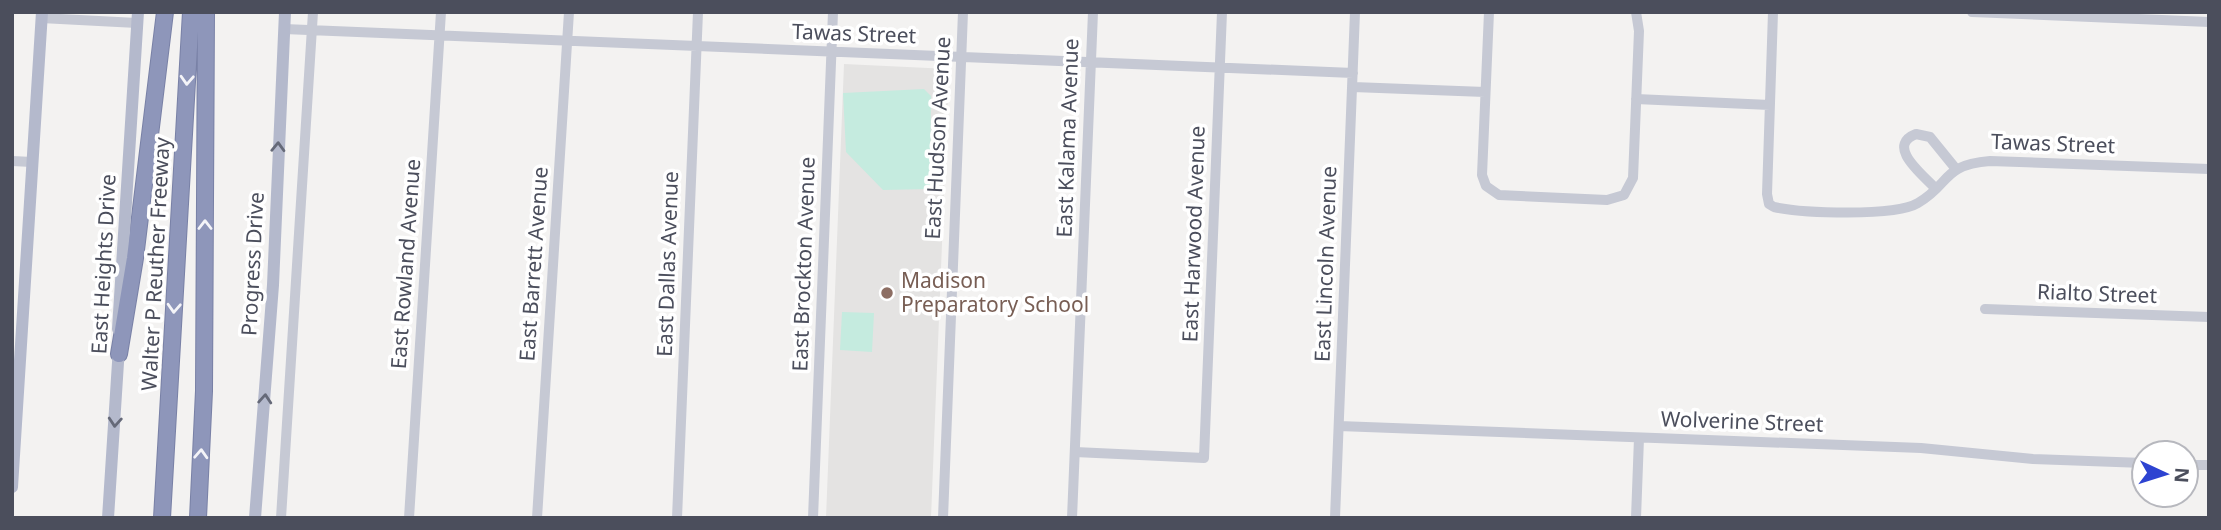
<svg xmlns="http://www.w3.org/2000/svg" width="2221" height="530" font-family="'Noto Sans',sans-serif">
<rect width="100%" height="100%" fill="#f3f2f1"/>
<!-- education -->
<path fill="#e4e3e2" d="M 844,64 L 949,69 L 931,518 L 826,518 Z"/>
<!-- green -->
<path fill="#c5ebdf" d="M 924,89 L 931,96 L 930,189 L 883,190 L 846,152 L 843,93 Z
M 842,312 L 874,313 L 872,352 L 840,350 Z"/>
<g fill="none" stroke-linecap="round" stroke-linejoin="round">
<defs>
<path id="highway" d="M 119,354 L 135,258 L 165,12
M 162,518 L 191,12
M 198,518 L 204,391 L 206,12"/>
</defs>
<!-- highway casing -->
<use href="#highway" stroke="#7981a6" stroke-width="18"/>
<!-- minor -->
<path stroke="#c6c9d4" stroke-width="10" d="M 1489,12 L 1482,175 L 1486,186 L 1499,195 L 1607,200 L 1624,195 L 1633,178 L 1639,31 L 1636,12
M 1773,12 L 1767,194 L 1769,204 L 1774,207 C 1801,213 1895,217 1918,203 C 1951,184 1941,165 1990,161 L 2209,169
M 1972,12 L 2209,22
M 41,18 L 137,23
M 284,29 L 1353,73
M 1353,87 L 1485,92
M 1636,99 L 1770,105
M 12,161 L 32,162
M 1935,188 C 1923,175 1885,146 1916,134 L 1930,137 L 1956,169
M 1985,309 L 2209,317
M 1339,426 L 1921,448 L 2033,459 L 2144,463
M 1075,452 L 1204,458 L 1222,12
M 2186,465 L 2209,465
M 281,518 L 313,12
M 409,518 L 441,12
M 537,518 L 569,12
M 677,518 L 698,12
M 813,518 L 833,12
M 943,518 L 963,12
M 1072,518 L 1093,12
M 1335,518 L 1355,12
M 1636,518 L 1639,438"/>
<!-- major -->
<path stroke="#b4b9cc" stroke-width="12" d="M 118,329 L 138,12
M 12,487 L 42,12
M 108,518 L 119,347
M 255,518 L 273,285 L 285,12"/>
<!-- highway -->
<use href="#highway" stroke="#8e96ba" stroke-width="16"/>
</g>
<!-- one-way arrows -->
<defs><path id="oneway-chevron" d="M-2-3.5L2.5 0L-2 3.5" fill="none" stroke-width="1.6" stroke-linecap="round" stroke-linejoin="round" transform="scale(1.75)"/></defs>
<g stroke="#f4f4f8">
<use href="#oneway-chevron" transform="translate(187 80) rotate(93)"/>
<use href="#oneway-chevron" transform="translate(205 225) rotate(-90)"/>
<use href="#oneway-chevron" transform="translate(174 308) rotate(93)"/>
<use href="#oneway-chevron" transform="translate(201 454) rotate(-87)"/>
</g>
<g stroke="#656978">
<use href="#oneway-chevron" transform="translate(278 147) rotate(-88)"/>
<use href="#oneway-chevron" transform="translate(265 399) rotate(-86)"/>
<use href="#oneway-chevron" transform="translate(115 422) rotate(94)"/>
</g>
<!-- markers -->
<circle fill="#8d6e63" stroke="#fff" stroke-width="2.5" cx="887" cy="293" r="7"/>
<g text-anchor="middle" stroke-width="7" stroke-linejoin="round" paint-order="stroke">
<!-- street labels -->
<g font-size="21" fill="#4b4e5c" stroke="#fff">
<text transform="translate(854 34) rotate(2)" y="7">Tawas Street</text>
<text transform="translate(938 138) rotate(-87)" y="7">East Hudson Avenue</text>
<text transform="translate(1068 138) rotate(-88)" y="7">East Kalama Avenue</text>
<text transform="translate(2053 144) rotate(2)" y="7">Tawas Street</text>
<text transform="translate(1194 234) rotate(-88)" y="7">East Harwood Avenue</text>
<text transform="translate(104 264) rotate(-87)" y="7">East Heights Drive</text>
<text transform="translate(156 264) rotate(-87)" y="7">Walter P Reuther Freeway</text>
<text transform="translate(253 264) rotate(-87)" y="7">Progress Drive</text>
<text transform="translate(406 264) rotate(-86)" y="7">East Rowland Avenue</text>
<text transform="translate(534 264) rotate(-86)" y="7">East Barrett Avenue</text>
<text transform="translate(668 264) rotate(-88)" y="7">East Dallas Avenue</text>
<text transform="translate(804 264) rotate(-88)" y="7">East Brockton Avenue</text>
<text transform="translate(1326 264) rotate(-88)" y="7">East Lincoln Avenue</text>
<text transform="translate(2097 294) rotate(2)" y="7">Rialto Street</text>
<text transform="translate(1742 422) rotate(2)" y="7">Wolverine Street</text>
</g>
<!-- education labels -->
<g font-size="21" fill="#785e54" stroke="#fff" text-anchor="start">
<text x="901" y="288">Madison<tspan x="901" dy="24">Preparatory School</tspan></text>
</g>
</g>
<!-- border -->
<rect width="2221" height="530" fill="none" stroke="#4b4e5c" stroke-width="28"/>
<!-- north arrow -->
<g transform="translate(2165 474) rotate(94)"><circle r="33" fill="#ffffff" stroke="#b7b8be" stroke-width="2"/>
<path d="M0-5L12 26L0 18L-12 26Z" fill="#2d43d1"/>
<text y="-10" font-size="19" font-weight="bold" text-anchor="middle" fill="#4b4e5c">N</text>
</g>
</svg>
